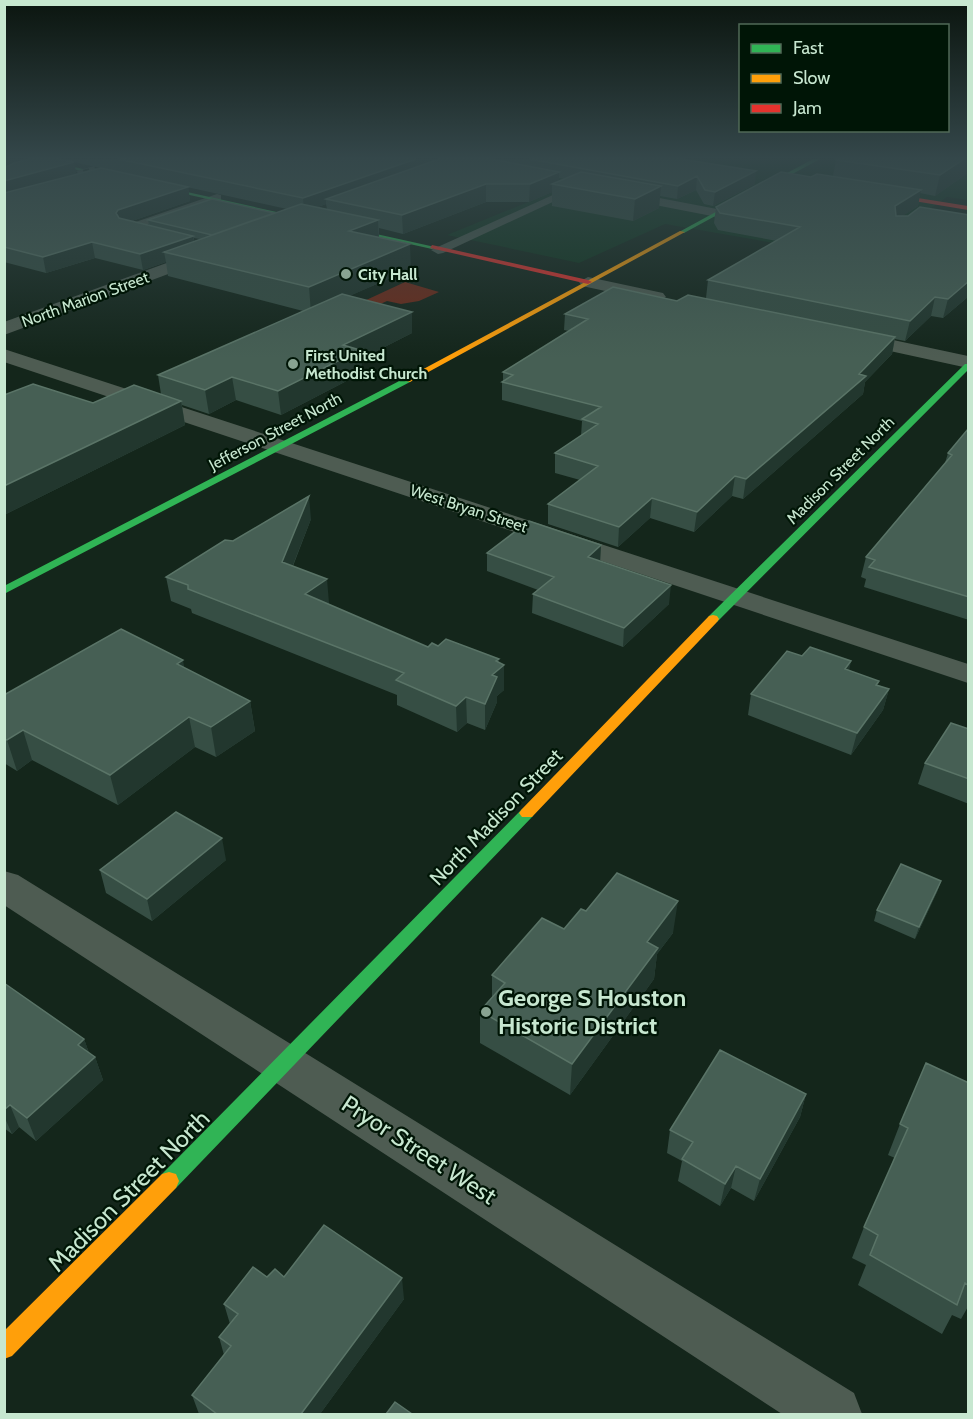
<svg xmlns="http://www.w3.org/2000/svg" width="973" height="1419" font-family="Cabin,sans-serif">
<rect width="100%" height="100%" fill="#14261b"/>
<!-- built -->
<path fill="#11361f" d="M 286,159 L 968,159 L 968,200 L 947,197 L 871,250 L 808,249 L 665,224 L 579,263 L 447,235 L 565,187 Z"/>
<!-- green -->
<path fill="#6e2a19" d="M 405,282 L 439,292 L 419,301 L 401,304 L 387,301 L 365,311 L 349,308 Z"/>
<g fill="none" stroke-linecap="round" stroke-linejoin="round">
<!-- lane -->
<path fill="#4e5c52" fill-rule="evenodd" d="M 575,185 L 585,187 L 443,253 L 438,254 L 431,250 Z
M 623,191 L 717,209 L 723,213 L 717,217 L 619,198 L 617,195 Z
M 217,194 L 221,195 L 221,201 L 141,227 L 155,230 L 155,236 L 145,236 L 121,227 Z"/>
<!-- street -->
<path fill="#4e5c52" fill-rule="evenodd" d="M 208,248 L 216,253 L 214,257 L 4,335 L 4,322 Z
M 588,277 L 663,293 L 666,297 L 657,302 L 582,286 L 579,282 Z
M 851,331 L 968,356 L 968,368 L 844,341 L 841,337 L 844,333 Z
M 4,349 L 968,664 L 968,683 L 4,362 Z
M 4,871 L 18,875 L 854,1393 L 862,1414 L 782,1414 L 4,905 Z"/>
<!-- fast -->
<path fill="#30b455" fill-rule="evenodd" d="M 28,159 L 38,159 L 435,247 L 432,249 Z
M 813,159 L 820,159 L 684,233 L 679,232 Z
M 965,364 L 968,364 L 968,370 L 717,622 L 709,622 L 707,619 L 709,616 Z
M 407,377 L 411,380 L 410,382 L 4,594 L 4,586 Z
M 527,808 L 532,809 L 535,813 L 532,817 L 176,1188 L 169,1190 L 162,1188 L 159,1181 L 162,1174 L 522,809 Z"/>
<!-- slow -->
<path fill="#ff9f0a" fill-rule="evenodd" d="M 680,231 L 685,232 L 410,382 L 403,380 Z
M 713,615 L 717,616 L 719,619 L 717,622 L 532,817 L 522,817 L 519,813 L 522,809 L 709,616 Z
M 169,1172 L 176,1174 L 179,1181 L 176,1188 L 12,1356 L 4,1359 L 4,1331 L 162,1174 Z"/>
<!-- jam -->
<path fill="#e5322d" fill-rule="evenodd" d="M 874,191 L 968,206 L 968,210 L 872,194 Z
M 432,245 L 588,280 L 592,282 L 588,284 L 430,248 Z"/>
<defs>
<path id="rail" d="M 60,177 L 126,159"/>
</defs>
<!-- rail casing -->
<use href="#rail" stroke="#505e55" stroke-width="3"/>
<!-- rail -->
<use href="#rail" stroke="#001506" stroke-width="2" stroke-dasharray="6" stroke-linecap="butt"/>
</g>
<!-- wall -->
<path fill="#364e44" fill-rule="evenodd" d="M 4,159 L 25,160 L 77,174 L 188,187 L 190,201 L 132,221 L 149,225 L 148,220 L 274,213 L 287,209 L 60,159 L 689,159 L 689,161 L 755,184 L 713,206 L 704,204 L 696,190 L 677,199 L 660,196 L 659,208 L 633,221 L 552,206 L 552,192 L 529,202 L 486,202 L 403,234 L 379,228 L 379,238 L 411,269 L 349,296 L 412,312 L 412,333 L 361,359 L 362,373 L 281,415 L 236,400 L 209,414 L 182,405 L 185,425 L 4,515 L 4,395 L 93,403 L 161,394 L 158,375 L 303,311 L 168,276 L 166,262 L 143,270 L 95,258 L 46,273 L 4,262 ZM 559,178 L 565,179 L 559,182 ZM 326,204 L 327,209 L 318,207 ZM 194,238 L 200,239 L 194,241 Z
M 969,159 L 969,172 L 935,196 L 920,193 L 918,206 L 902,216 L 969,215 L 969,296 L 943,318 L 931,316 L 905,341 L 895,339 L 892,354 L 865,382 L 863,394 L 743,499 L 732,496 L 694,532 L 650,518 L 618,547 L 548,524 L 548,504 L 580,480 L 555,473 L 555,453 L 581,436 L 582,421 L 502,400 L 502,382 L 503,381 L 503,372 L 569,331 L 564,330 L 565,314 L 706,298 L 708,280 L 777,241 L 718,230 L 714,223 L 716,207 L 811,177 L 833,176 L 836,160 Z
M 969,429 L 969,620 L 864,587 L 866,579 L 861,577 L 866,557 L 945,463 L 948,453 Z
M 311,519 L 293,566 L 329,603 L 328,604 L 428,647 L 438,646 L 499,662 L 504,690 L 497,696 L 497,702 L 485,730 L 467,723 L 457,732 L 397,705 L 397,695 L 192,613 L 191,609 L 171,601 L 166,577 L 233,541 Z
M 601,545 L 600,561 L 669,604 L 623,647 L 532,613 L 533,594 L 538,590 L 487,571 L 487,553 Z
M 802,656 L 849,671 L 879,681 L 878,685 L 889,689 L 883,710 L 851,755 L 748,715 L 751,694 Z
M 184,668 L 250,701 L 255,731 L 216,757 L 195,747 L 118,805 L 32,760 L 17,771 L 4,763 L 4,695 Z
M 969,729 L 969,804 L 918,784 L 925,763 Z
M 226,860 L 152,921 L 106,893 L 100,870 Z
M 941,881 L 937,892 L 915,939 L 874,921 L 877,910 Z
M 586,911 L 673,933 L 657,954 L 654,979 L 570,1095 L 480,1043 L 480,1011 L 492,998 L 492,975 L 564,929 Z
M 4,983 L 84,1039 L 89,1053 L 95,1057 L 103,1080 L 36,1141 L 19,1127 L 12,1134 L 4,1128 Z
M 969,1083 L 969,1305 L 961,1319 L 952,1315 L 942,1334 L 858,1285 L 866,1265 L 852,1258 L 864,1227 L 895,1158 L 888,1155 L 900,1124 Z
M 806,1094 L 800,1117 L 754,1201 L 731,1188 L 720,1206 L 678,1181 L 682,1161 L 667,1153 L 670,1130 Z
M 267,1277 L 284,1277 L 404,1299 L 320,1414 L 199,1414 L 192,1395 L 224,1355 L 219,1337 L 230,1324 L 224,1304 Z"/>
<!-- shaded-wall -->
<path fill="#22372e" d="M 4,159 L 25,159 L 26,163 L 4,171 Z
M 416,159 L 453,159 L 326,199 L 326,204 L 304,212 L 303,198 Z
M 964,159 L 969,159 L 969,172 L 935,196 L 940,175 Z
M 74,162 L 77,176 L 4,196 L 4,181 Z
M 756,171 L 755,184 L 713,206 L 715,192 Z
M 559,172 L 559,185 L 552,184 L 552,192 L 529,202 L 530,184 Z
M 697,176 L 696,190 L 677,199 L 678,186 Z
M 486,184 L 486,202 L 403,234 L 402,215 Z
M 661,186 L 659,208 L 633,221 L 635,199 Z
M 188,187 L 190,201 L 120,225 L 116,213 L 118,210 Z
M 921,190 L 918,206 L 892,223 L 895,206 Z
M 378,220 L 379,243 L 349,231 Z
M 193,236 L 196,251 L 164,252 L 166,262 L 143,270 L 140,254 Z
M 92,242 L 95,258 L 46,273 L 43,257 Z
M 410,244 L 411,269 L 311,313 L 309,287 Z
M 969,281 L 969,296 L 943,318 L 948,299 Z
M 935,297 L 931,316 L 905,341 L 910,321 Z
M 412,312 L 412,333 L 361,359 L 362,373 L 281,415 L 278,391 L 343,345 Z
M 895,337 L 892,354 L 865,382 L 863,394 L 743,499 L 746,479 L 859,374 Z
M 232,377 L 236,400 L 209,414 L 205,390 Z
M 181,401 L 185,425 L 4,515 L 4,486 Z
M 735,476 L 732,496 L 694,532 L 697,512 Z
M 309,496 L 311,519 L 285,585 L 282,562 Z
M 652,498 L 650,518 L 618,547 L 619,527 Z
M 601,545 L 600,563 L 588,557 Z
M 327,579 L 329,603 L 307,619 L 305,594 Z
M 671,585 L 669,604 L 623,647 L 624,628 Z
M 499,659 L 499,669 L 504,665 L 504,690 L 497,696 L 497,702 L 485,730 L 485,704 L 496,661 Z
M 183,660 L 188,689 L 177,664 Z
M 851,661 L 847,682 L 845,669 Z
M 889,689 L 883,710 L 851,755 L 857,733 Z
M 466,697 L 467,723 L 457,732 L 456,706 Z
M 250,701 L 255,731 L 216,757 L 211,727 Z
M 189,717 L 195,747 L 118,805 L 110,775 Z
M 23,730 L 32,760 L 17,771 L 7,740 Z
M 222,838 L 226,860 L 152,921 L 147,899 Z
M 941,881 L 937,892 L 915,939 L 919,927 Z
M 678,901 L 673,933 L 657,954 L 654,979 L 570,1095 L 572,1064 L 647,942 Z
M 84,1039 L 92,1061 L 95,1057 L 103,1080 L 36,1141 L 27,1118 L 78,1045 Z
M 806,1094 L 800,1117 L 754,1201 L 760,1179 Z
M 10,1105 L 19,1127 L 12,1134 L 4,1116 L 4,1110 Z
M 736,1166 L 731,1188 L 720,1206 L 725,1184 Z
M 402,1278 L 404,1299 L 320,1414 L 301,1414 Z"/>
<!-- building -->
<path fill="#465f54" stroke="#5a7467" stroke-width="1.5" d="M 29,159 L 58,159 L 74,162 L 4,181 L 4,168 L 14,163 Z
M 118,159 L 416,159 L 303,198 Z
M 439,159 L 491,159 L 559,172 L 530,184 L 486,184 L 402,215 L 326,199 Z
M 529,159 L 682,159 L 681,159 L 756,171 L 715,192 L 705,190 L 697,176 L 678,186 Z
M 837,159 L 964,159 L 940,175 L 836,160 Z
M 101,168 L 188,187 L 118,210 L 116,213 L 119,218 L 193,236 L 140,254 L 92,242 L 43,257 L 4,247 L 4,193 Z
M 581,172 L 661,186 L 635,199 L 552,184 Z
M 781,172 L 811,177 L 817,174 L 921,190 L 895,206 L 896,216 L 908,216 L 920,207 L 969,215 L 969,281 L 948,299 L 935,297 L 910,321 L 708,280 L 800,227 L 720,213 L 716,207 Z
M 212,199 L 274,213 L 212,235 L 148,220 Z
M 301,204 L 378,220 L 349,231 L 410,244 L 309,287 L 164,252 Z
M 613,287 L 677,301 L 688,295 L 895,337 L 859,374 L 866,376 L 746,479 L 735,476 L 697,512 L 652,498 L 619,527 L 548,504 L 598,466 L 555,453 L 598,424 L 582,419 L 601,407 L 502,382 L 513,375 L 503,372 L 588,319 L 565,314 Z
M 342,294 L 412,312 L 343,345 L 360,350 L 278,391 L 232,377 L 205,390 L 158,375 Z
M 33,384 L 93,403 L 134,385 L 181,401 L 4,486 L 4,395 Z
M 968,429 L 969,597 L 869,567 L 875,560 L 866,557 L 952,455 L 948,453 Z
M 309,496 L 282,562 L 327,579 L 305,594 L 428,647 L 432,643 L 438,646 L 446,639 L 499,659 L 496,661 L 504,665 L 492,675 L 497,677 L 485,704 L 466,697 L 456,706 L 396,680 L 404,673 L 188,589 L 188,585 L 166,577 L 225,540 L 233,541 Z
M 529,521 L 601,545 L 588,557 L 671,585 L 624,628 L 533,594 L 554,577 L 487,553 Z
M 121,629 L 183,660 L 177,664 L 250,701 L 211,727 L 189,717 L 110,775 L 23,730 L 7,740 L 4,739 L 4,695 Z
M 810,647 L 851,661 L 845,669 L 879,681 L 876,685 L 889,689 L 857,733 L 751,694 L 787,651 L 802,656 Z
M 951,723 L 969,729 L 969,779 L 925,763 Z
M 176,812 L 222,838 L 147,899 L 100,870 Z
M 901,864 L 941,881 L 919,927 L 877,910 Z
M 617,873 L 678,901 L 647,942 L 658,948 L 572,1064 L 480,1011 L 505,983 L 492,975 L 542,918 L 564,929 L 581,909 L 586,911 Z
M 4,983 L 84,1039 L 78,1045 L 95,1057 L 27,1118 L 10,1105 L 4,1110 Z
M 720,1050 L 806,1094 L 760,1179 L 736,1166 L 725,1184 L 682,1159 L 693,1142 L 670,1130 Z
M 926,1063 L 969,1083 L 969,1286 L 965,1283 L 957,1305 L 870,1255 L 878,1235 L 864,1227 L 908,1128 L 900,1124 Z
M 324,1225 L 402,1278 L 301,1414 L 217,1414 L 192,1395 L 231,1346 L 219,1337 L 238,1314 L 224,1304 L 253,1267 L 267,1277 L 275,1269 L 284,1277 Z
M 395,1402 L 412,1414 L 386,1414 Z"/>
<!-- sky -->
<linearGradient id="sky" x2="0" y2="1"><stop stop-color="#0b150f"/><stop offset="0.44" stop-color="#34474a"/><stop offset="1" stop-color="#34474a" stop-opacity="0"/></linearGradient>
<rect width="973" height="358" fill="url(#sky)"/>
<!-- markers -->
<g fill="#88a391" stroke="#001506" stroke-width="2">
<circle cx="346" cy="274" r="6"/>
<circle cx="293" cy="364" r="6"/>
<circle cx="486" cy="1012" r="6"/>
</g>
<g text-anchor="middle" stroke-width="4.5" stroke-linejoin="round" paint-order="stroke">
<!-- far-poi labels -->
<g font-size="16" font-weight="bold" fill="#c7e7d0" stroke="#001506" text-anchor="start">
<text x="358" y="280">City Hall</text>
<text x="305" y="361">First United<tspan x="305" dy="18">Methodist Church</tspan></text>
</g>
<!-- far-street labels -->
<g font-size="16" fill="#c7e7d0" stroke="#001506">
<text transform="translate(85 299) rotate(-20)" y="6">North Marion Street</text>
<text transform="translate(275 431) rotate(-28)" y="6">Jefferson Street North</text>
<text transform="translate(840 470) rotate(-45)" y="6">Madison Street North</text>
<text transform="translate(469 508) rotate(18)" y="6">West Bryan Street</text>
</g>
<!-- street labels -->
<g font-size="20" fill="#c7e7d0" stroke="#001506">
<text transform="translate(496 817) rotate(-46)" y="7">North Madison Street</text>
</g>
<!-- near-poi labels -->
<g font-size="24" font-weight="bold" fill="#c7e7d0" stroke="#001506" text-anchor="start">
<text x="498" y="1006">George S Houston<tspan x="498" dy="28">Historic District</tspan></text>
</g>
<!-- near-street labels -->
<g font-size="24" fill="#c7e7d0" stroke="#001506">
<text transform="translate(419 1150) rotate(33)" y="8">Pryor Street West</text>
<text transform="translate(129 1191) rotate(-45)" y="8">Madison Street North</text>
</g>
</g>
<!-- border -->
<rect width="973" height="1419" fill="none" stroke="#c7e7d0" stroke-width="12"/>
<!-- legend -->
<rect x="739" y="24" width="210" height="108" fill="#001506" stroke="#506957" stroke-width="1.5"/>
<rect x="751" y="44" width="30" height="9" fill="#30b455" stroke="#506957" stroke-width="1.5"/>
<text x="793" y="54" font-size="18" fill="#c7e7d0">Fast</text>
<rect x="751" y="74" width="30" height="9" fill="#ff9f0a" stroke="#506957" stroke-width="1.5"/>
<text x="793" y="84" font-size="18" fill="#c7e7d0">Slow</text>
<rect x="751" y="104" width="30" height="9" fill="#e5322d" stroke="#506957" stroke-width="1.5"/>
<text x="793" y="114" font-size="18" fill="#c7e7d0">Jam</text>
</svg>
